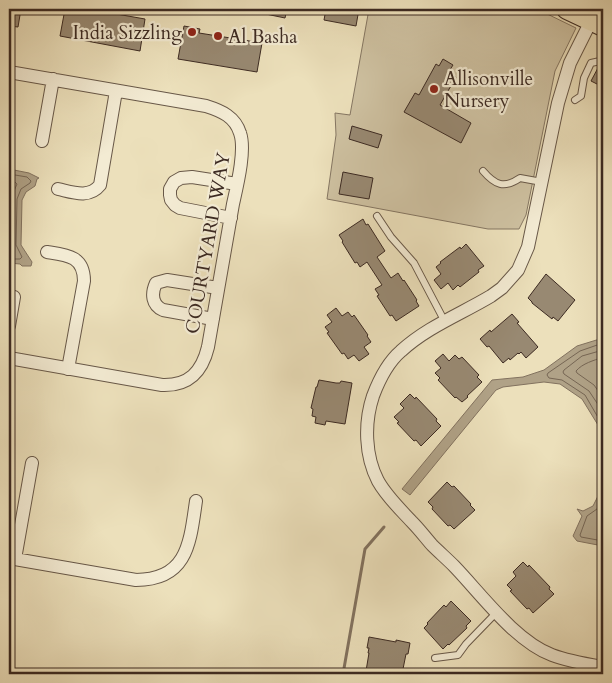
<svg xmlns="http://www.w3.org/2000/svg" width="612" height="683" font-family="Cardo,serif">
<rect width="100%" height="100%" fill="#ece0bb"/>
<filter id="stains"><feTurbulence type="fractalNoise" baseFrequency=".004" numOctaves="4"/><feColorMatrix values="0 0 0 0 .2 0 0 0 0 .09 0 0 0 0 .02 0 0 0 .5 -.17"/></filter>
<radialGradient id="worn" r=".72"><stop offset=".6" stop-color="#630" stop-opacity="0"/><stop offset="1" stop-color="#630" stop-opacity=".3"/></radialGradient>
<!-- green -->
<path fill="#cec1a1" stroke="#857662" d="M 369,9 L 537,9 L 576,28 L 555,71 L 526,215 L 519,229 L 488,229 L 327,199 L 336,135 L 335,113 L 350,115 Z"/>
<!-- water -->
<path fill="#b0a287" stroke="#82725f" d="M 9,169 L 29,173 L 39,178 L 37,179 L 35,186 L 26,192 L 22,200 L 21,245 L 32,262 L 31,266 L 22,266 L 20,264 L 9,263 Z
M 603,338 L 603,444 L 598,425 L 582,399 L 560,384 L 544,382 L 503,387 L 496,390 L 410,495 L 402,489 L 492,380 L 523,377 L 544,370 L 577,346 Z
M 603,486 L 603,546 L 577,541 L 573,536 L 582,516 L 577,509 L 583,511 L 593,506 Z"/>
<g fill="none" stroke-linecap="round" stroke-linejoin="round">
<!-- shore -->
<path stroke="#766654" stroke-width="1" d="M 9,174 L 27,177 L 31,181 L 30,183 L 21,189 L 17,199 L 16,245 L 22,257 L 20,259 L 9,259
M 9,180 L 15,182 L 17,184 L 11,198 L 9,244 L 11,250 L 9,252
M 603,343 L 580,351 L 548,373 L 547,375 L 549,378 L 562,380 L 585,395 L 603,426
M 603,350 L 582,356 L 564,370 L 563,372 L 564,374 L 589,391 L 603,412
M 603,357 C 593,361 583,363 576,371 L 577,373 L 594,385 L 603,398
M 603,497 L 597,509 L 587,516 L 580,535 L 581,537 L 603,541"/>
<!-- stream -->
<path stroke="#82725f" stroke-width="3" d="M 343,674 L 365,549 L 384,527"/>
</g>
<!-- building -->
<path fill="#988972" stroke="#3c2a22" d="M 9,9 L 21,9 L 18,27 L 9,26 Z
M 65,9 L 88,9 L 145,19 L 140,51 L 60,36 Z
M 262,9 L 287,9 L 285,18 L 261,13 Z
M 326,9 L 359,9 L 356,26 L 324,20 Z
M 184,26 L 200,29 L 199,33 L 262,43 L 257,72 L 178,59 Z
M 443,59 L 453,65 L 448,73 L 456,77 L 440,105 L 471,123 L 461,143 L 404,112 L 415,93 L 419,95 L 436,64 L 439,66 Z
M 599,66 L 603,68 L 603,87 L 591,81 Z
M 352,126 L 382,135 L 378,148 L 349,139 Z
M 343,172 L 373,178 L 369,199 L 339,194 Z
M 363,219 L 366,225 L 368,224 L 385,251 L 377,257 L 391,278 L 398,273 L 403,281 L 404,280 L 417,300 L 416,301 L 419,306 L 396,321 L 392,315 L 390,316 L 377,296 L 379,295 L 375,289 L 382,285 L 367,262 L 360,267 L 357,262 L 355,263 L 342,242 L 343,241 L 339,235 Z
M 466,244 L 484,266 L 478,270 L 479,272 L 460,287 L 458,285 L 453,290 L 448,283 L 441,289 L 434,280 L 441,274 L 436,267 L 441,263 L 440,262 L 460,247 L 461,249 Z
M 546,274 L 575,300 L 558,321 L 553,317 L 552,319 L 532,303 L 532,302 L 528,298 Z
M 336,308 L 342,316 L 348,312 L 352,317 L 354,315 L 368,335 L 367,336 L 371,342 L 364,347 L 369,354 L 359,361 L 354,355 L 348,359 L 344,353 L 342,354 L 327,333 L 329,332 L 325,327 L 332,322 L 327,315 Z
M 512,314 L 519,322 L 517,323 L 538,347 L 526,358 L 521,352 L 519,354 L 518,353 L 510,360 L 509,358 L 503,363 L 489,346 L 487,347 L 480,339 L 490,330 L 491,332 Z
M 443,354 L 449,361 L 455,355 L 459,359 L 462,357 L 479,375 L 477,377 L 482,382 L 467,396 L 468,397 L 462,402 L 456,397 L 455,398 L 438,380 L 440,378 L 435,373 L 441,368 L 435,361 Z
M 319,380 L 336,383 L 340,383 L 341,381 L 352,383 L 345,424 L 326,421 L 325,425 L 315,423 L 316,417 L 312,416 L 313,409 L 311,408 L 316,387 L 317,387 Z
M 410,394 L 415,399 L 416,397 L 437,419 L 436,421 L 441,426 L 421,446 L 416,440 L 414,441 L 397,423 L 399,422 L 394,417 L 404,408 L 400,404 Z
M 447,482 L 452,487 L 454,486 L 471,504 L 470,505 L 475,510 L 454,529 L 450,525 L 448,526 L 432,509 L 433,507 L 428,502 Z
M 523,562 L 528,567 L 529,565 L 550,587 L 549,589 L 554,594 L 533,613 L 529,608 L 527,609 L 510,591 L 512,590 L 507,585 L 516,576 L 513,572 Z
M 451,601 L 471,621 L 466,626 L 467,628 L 449,645 L 448,644 L 443,649 L 424,628 L 428,624 L 427,623 L 444,605 L 446,607 Z
M 369,637 L 396,642 L 396,640 L 410,643 L 408,654 L 406,654 L 402,674 L 372,674 L 373,672 L 366,671 L 369,653 L 368,653 L 369,648 L 367,648 Z"/>
<g fill="none" stroke-linecap="round" stroke-linejoin="round">
<defs>
<path id="service" d="M 575,100 L 581,96 L 584,78 L 591,63 L 600,61 L 603,63
M 483,171 C 495,185 504,189 520,178 L 542,182
M 377,216 L 391,237 L 414,263 L 445,322
M 435,658 L 458,655 L 466,644 L 497,612"/>
<path id="minor" d="M 597,9 L 570,63 L 558,103 L 528,247 L 518,270 L 502,288 L 491,296 C 461,314 427,327 401,351 C 387,363 379,380 373,396 C 364,423 365,456 378,481 C 387,497 400,509 412,522 C 419,529 425,537 432,545 C 439,552 447,559 454,566 C 481,594 515,641 552,655 C 568,661 586,664 603,667
M 9,72 L 206,106 C 222,111 235,117 240,133 C 246,150 237,186 233,204 C 225,252 216,299 208,347 C 202,372 189,386 162,385 L 9,358
M 42,141 L 53,79
M 58,189 C 72,192 89,199 100,185 L 116,91
M 231,218 L 180,208 L 175,205 L 171,200 L 170,195 L 170,189 L 174,182 L 181,178 L 192,177 L 237,184
M 47,252 C 67,255 84,256 84,281 L 68,369
M 213,319 L 163,310 C 152,305 151,294 156,283 L 167,280 L 218,288
M 9,326 L 14,297
M 9,558 L 136,580 C 188,580 190,542 196,501
M 15,559 L 32,463"/>
<path id="primary" d="M 567,9 L 603,26"/>
</defs>
<!-- service casing -->
<use href="#service" stroke="#685848" stroke-width="8"/>
<!-- minor casing -->
<use href="#minor" stroke="#685848" stroke-width="14"/>
<!-- primary casing -->
<use href="#primary" stroke="#3c2a22" stroke-width="22"/>
<!-- service -->
<use href="#service" stroke="#f3ebd3" stroke-width="6"/>
<!-- minor -->
<use href="#minor" stroke="#f3ebd3" stroke-width="12"/>
<!-- primary -->
<use href="#primary" stroke="#ece0bb" stroke-width="20"/>
</g>
<!-- markers -->
<g fill="#8f2418" stroke="#f3ebd3" stroke-width="2">
<circle cx="192" cy="32" r="5"/>
<circle cx="218" cy="36" r="5"/>
<circle cx="434" cy="89" r="5"/>
</g>
<g text-anchor="middle" stroke-width="4.5" stroke-linejoin="round" paint-order="stroke">
<!-- poi labels -->
<g font-size="19" fill="#3c2a22" stroke="#f3ebd3" text-anchor="start">
<text x="182" y="39" text-anchor="end">India Sizzling</text>
<text x="228" y="43">Al Basha</text>
<text x="444" y="85">Allisonville<tspan x="444" dy="22">Nursery</tspan></text>
</g>
<!-- street labels -->
<g font-size="19" fill="#3c2a22" stroke="#f3ebd3">
<text transform="translate(207 243) rotate(-80)" y="7">COURTYARD WAY</text>
</g>
</g>
<!-- margin -->
<rect width="612" height="683" fill="none" stroke="#ece0bb" stroke-width="30"/>
<rect x="10" y="10" width="592" height="663" fill="none" stroke="#3c2a22" stroke-width="2.5"/>
<rect x="15" y="15" width="582" height="653" fill="none" stroke="#3c2a22"/>
<rect width="100%" height="100%" filter="url(#stains)"/>
<rect width="100%" height="100%" fill="url(#worn)"/>
</svg>
